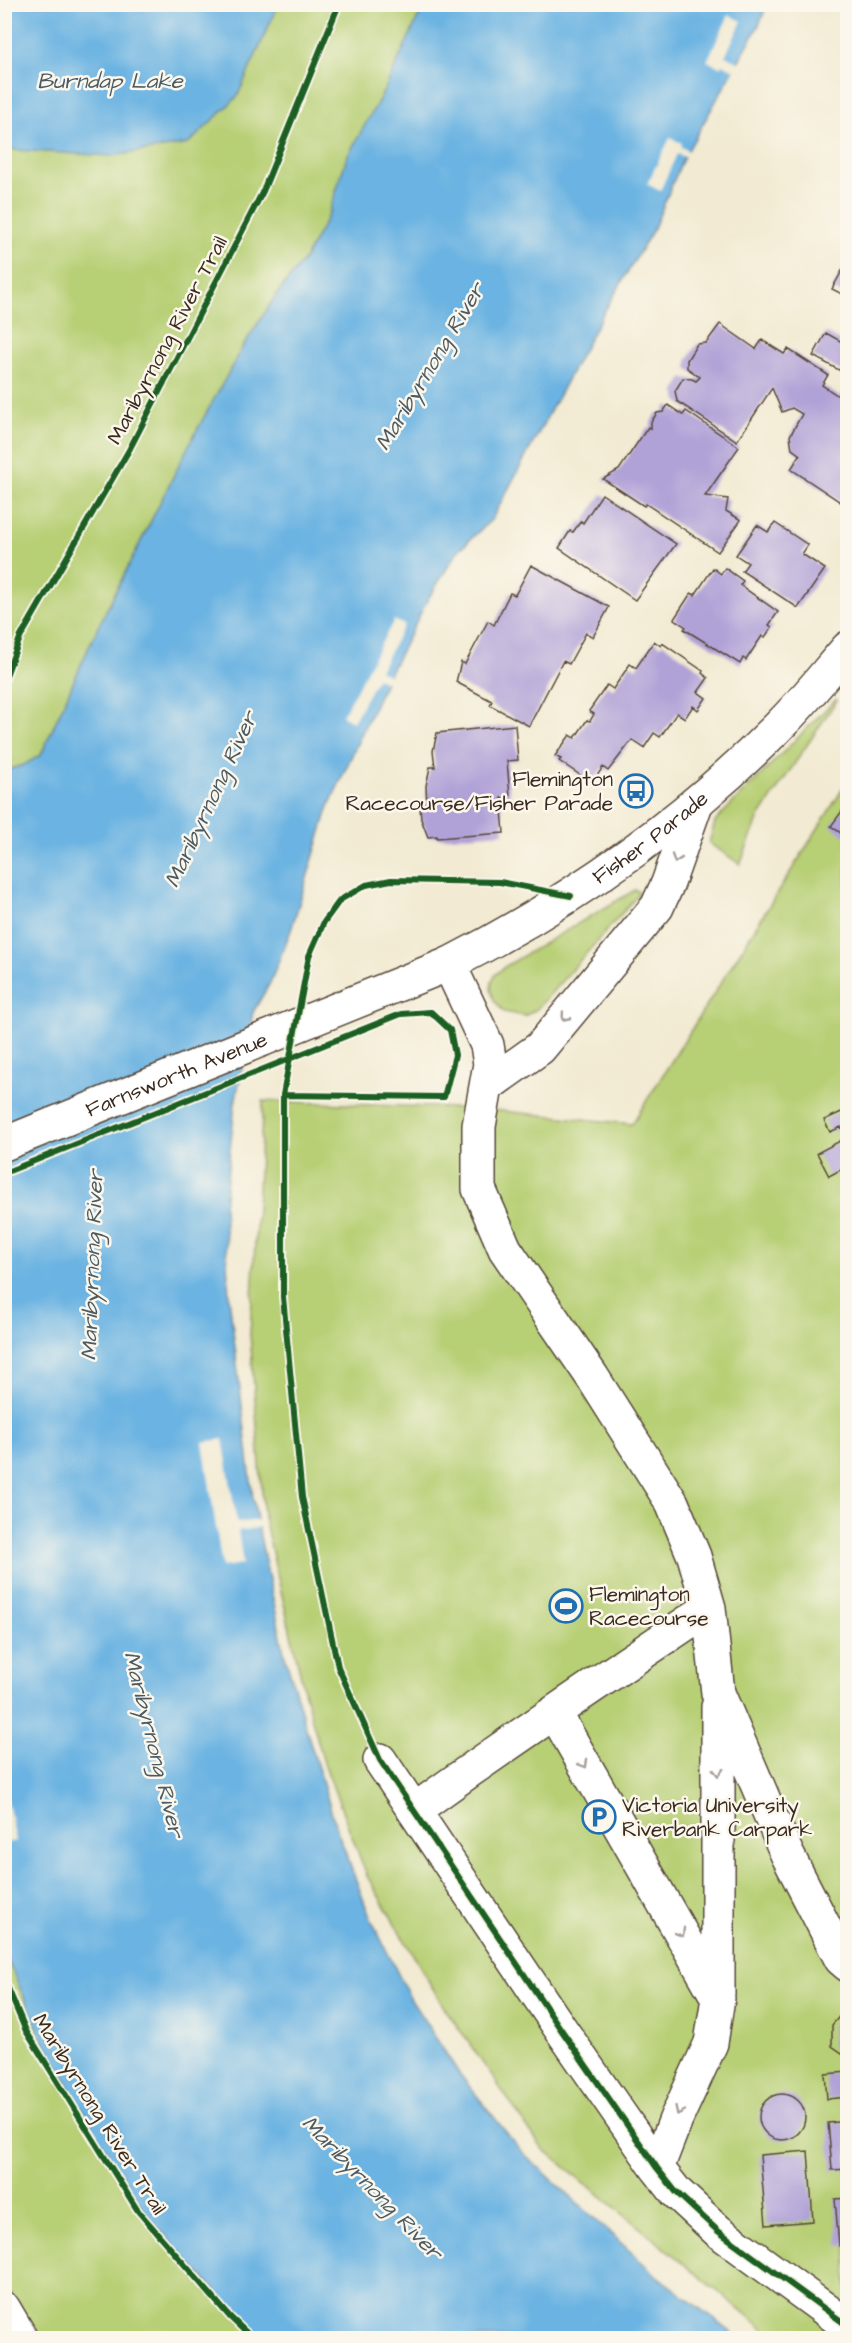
<svg xmlns="http://www.w3.org/2000/svg" width="852" height="2343" font-family="'Architects Daughter',sans-serif">
<rect width="100%" height="100%" fill="#fbf7ec"/>
<filter id="ink" filterUnits="userSpaceOnUse"><feTurbulence type="fractalNoise" baseFrequency=".0167" numOctaves="2"/><feDisplacementMap in="SourceGraphic" scale="12" xChannelSelector="R" yChannelSelector="G"/><feConvolveMatrix kernelMatrix="1 2 1 2 8 2 1 2 1" color-interpolation-filters="sRGB"/></filter>
<filter id="wash" filterUnits="userSpaceOnUse"><feTurbulence type="fractalNoise" baseFrequency=".008" numOctaves="4" result="noise"/><feDisplacementMap in="SourceGraphic" scale="24" xChannelSelector="R" yChannelSelector="G"/><feGaussianBlur stdDeviation="1.35" result="paint"/><feColorMatrix in="noise" values="0 0 0 0 0 0 0 0 0 0 0 0 0 0 0 0 0 1.4 0 .05"/><feComposite in="paint" operator="in"/></filter>
<g filter="url(#wash)">
<rect width="100%" height="100%" fill="#f2ead2"/>
<!-- green -->
<path fill="#b7cf74" stroke="#797c49" stroke-width="1.5" d="M 278,5 L 424,5 L 384,91 L 347,157 L 329,214 L 305,258 L 277,294 L 244,345 L 191,441 L 97,629 L 41,755 L 24,765 L 5,771 L 5,146 L 15,150 L 237,97 Z
M 836,699 L 837,700 L 759,817 L 740,864 L 709,843 L 715,822 L 722,814 Z
M 847,782 L 847,2338 L 775,2338 L 541,2147 L 442,2004 L 367,1876 L 324,1763 L 305,1694 L 264,1518 L 250,1334 L 263,1101 L 482,1109 L 632,1124 Z
M 635,890 L 639,892 L 638,895 L 537,1009 L 525,1016 L 504,1012 L 494,1000 L 491,990 L 492,981 L 495,975 L 504,967 Z
M 4,1952 L 8,1963 L 280,2338 L 5,2338 Z"/>
<!-- water -->
<path fill="#6ab3e2" stroke="#526e80" stroke-width="1.5" d="M 4,5 L 278,5 L 237,97 L 188,144 L 112,156 L 15,150 L 5,146 Z
M 424,5 L 767,5 L 759,25 L 682,161 L 654,228 L 605,310 L 492,519 L 457,552 L 428,599 L 386,680 L 329,806 L 291,930 L 270,983 L 253,1012 L 235,1103 L 224,1207 L 229,1297 L 253,1498 L 262,1546 L 284,1652 L 308,1735 L 337,1830 L 370,1917 L 411,2000 L 458,2072 L 521,2151 L 657,2276 L 739,2338 L 259,2338 L 149,2218 L 99,2139 L 43,2040 L 4,1952 L 4,771 L 24,765 L 41,755 L 97,629 L 191,441 L 244,345 L 277,294 L 305,258 L 329,214 L 347,157 L 384,91 Z"/>
<!-- pier -->
<path fill="#f2ead2" d="M 729,15 L 742,21 L 725,56 L 741,63 L 737,71 L 722,64 L 720,67 L 707,61 Z
M 670,138 L 682,143 L 681,147 L 691,152 L 687,158 L 677,154 L 660,191 L 647,184 Z
M 394,620 L 404,625 L 380,670 L 391,677 L 388,683 L 377,678 L 353,722 L 342,716 Z
M 223,1439 L 237,1523 L 260,1520 L 262,1527 L 238,1531 L 243,1564 L 222,1567 L 203,1442 Z
M 4,1784 L 16,1841 L 5,1843 L 4,1843 Z"/>
<g id="blocks">
<!-- building -->
<path fill="#b0a1d7" d="M 848,260 L 848,297 L 832,289 Z
M 720,324 L 756,349 L 762,340 L 784,354 L 788,349 L 828,375 L 822,385 L 840,397 L 848,386 L 848,502 L 845,505 L 791,469 L 800,455 L 792,449 L 790,436 L 802,414 L 792,408 L 782,412 L 772,388 L 737,441 L 677,401 L 675,391 L 683,378 L 692,379 L 696,381 L 700,377 L 687,368 L 687,360 L 697,344 L 706,343 Z
M 848,331 L 848,375 L 813,356 L 826,333 L 842,342 Z
M 668,405 L 683,415 L 686,411 L 739,447 L 705,496 L 728,499 L 726,511 L 741,520 L 718,552 L 646,504 L 644,506 L 603,479 L 619,470 L 648,427 L 651,429 L 651,422 L 657,413 L 663,412 Z
M 602,494 L 676,544 L 635,600 L 559,548 L 570,531 L 573,532 L 581,521 L 583,523 Z
M 775,523 L 808,545 L 802,554 L 825,569 L 798,608 L 742,571 L 748,563 L 736,555 L 757,525 L 768,532 Z
M 531,565 L 609,607 L 593,637 L 586,633 L 569,664 L 563,661 L 529,726 L 490,705 L 492,701 L 456,682 L 461,662 L 465,664 L 488,621 L 494,625 L 510,593 L 515,595 Z
M 713,568 L 721,574 L 725,568 L 743,581 L 740,585 L 778,612 L 769,625 L 772,627 L 765,637 L 762,636 L 746,660 L 743,658 L 740,664 L 684,629 L 686,627 L 674,619 L 691,593 L 695,595 Z
M 654,641 L 661,646 L 662,643 L 703,671 L 702,673 L 708,678 L 698,692 L 706,698 L 698,710 L 693,706 L 685,718 L 677,713 L 660,737 L 654,733 L 644,748 L 632,740 L 608,771 L 603,767 L 592,783 L 559,761 L 561,759 L 555,756 L 570,735 L 575,738 L 587,720 L 590,721 L 594,714 L 589,711 L 607,685 L 613,689 L 630,664 L 636,668 Z
M 515,725 L 518,760 L 507,761 L 510,797 L 501,798 L 504,833 L 437,838 L 437,836 L 428,837 L 421,819 L 420,805 L 427,804 L 426,786 L 430,767 L 435,767 L 433,751 L 437,733 Z
M 848,803 L 848,838 L 831,826 Z
M 848,1109 L 848,1166 L 829,1176 L 817,1153 L 846,1138 L 841,1127 L 830,1132 L 824,1120 Z
M 848,2011 L 848,2057 L 832,2046 L 832,2025 L 843,2012 Z
M 848,2072 L 848,2097 L 827,2099 L 825,2074 Z
M759 2117a23 23 0 1 1 46 0a23 23 0 1 1-46 0Z
M 848,2121 L 848,2169 L 832,2170 L 828,2123 Z
M 808,2151 L 813,2221 L 766,2225 L 760,2155 Z
M 848,2198 L 848,2245 L 839,2246 L 835,2199 Z"/>
</g>
</g>
<g filter="url(#ink)">
<use href="#blocks" fill-opacity="0" stroke="#564739" stroke-width="1.5"/>
<g fill="none" stroke-linecap="round" stroke-linejoin="round">
<defs>
<path id="minor" d="M 488,1085 L 540,1048 L 657,907 L 668,883 L 696,804
M 709,1608 L 718,1693 L 787,1854 L 841,1959 L 848,1965
M 555,1713 L 718,1998 L 711,2043 L 676,2119 L 657,2168
M 380,1760 L 560,2028 L 657,2168 L 676,2192 L 718,2231 L 848,2326
M 415,1810 C 510,1740 610,1675 709,1608 L 694,1556 L 672,1503 L 593,1378 L 505,1249 L 479,1189 L 479,1126 L 490,1064 L 487,1045 L 449,964
M 718,1994 L 718,1707
M 4,2309 L 21,2338"/>
<g id="major">
<path id="s1" d="M 4,1144 L 449,964 C 573,901 684,823 781,724 C 805,700 826,673 848,648"/>
</g>
</defs>
<!-- minor casing -->
<use href="#minor" stroke="#564739" stroke-width="36"/>
<!-- major casing -->
<use href="#major" stroke="#564739" stroke-width="36"/>
<!-- minor -->
<use href="#minor" stroke="#fff" stroke-width="33"/>
<!-- major -->
<use href="#major" stroke="#fff" stroke-width="33"/>
<defs>
<path id="cycleway" d="M 4,681 L 20,638 L 129,450 L 263,191 L 339,4
M 571,896 L 500,882 L 391,880 L 366,885 L 340,900 L 324,922 L 309,956 L 283,1095 L 283,1297 L 302,1497 L 338,1667 L 380,1760 L 560,2028 L 657,2168 L 676,2192 L 718,2231 L 848,2326
M 4,1173 L 401,1014 L 431,1012 L 450,1030 L 455,1055 L 444,1097 L 283,1095
M 4,1979 L 26,2031 L 138,2211 L 230,2317 L 252,2338"/>
</defs>
<!-- cycleway casing -->
<use href="#cycleway" stroke="#fbf7ec" stroke-width="10"/>
<!-- cycleway -->
<use href="#cycleway" stroke="#1b5e20" stroke-width="6"/>
</g>
<!-- one-way arrows -->
<defs><path id="oneway-chevron" d="M-2-3.5L2.5 0L-2 3.5" fill="none" stroke-width="1.6" stroke-linecap="round" stroke-linejoin="round" transform="scale(1.5)"/></defs>
<g stroke="#a79f9a">
<use href="#oneway-chevron" transform="translate(676 859) rotate(109)"/>
<use href="#oneway-chevron" transform="translate(565 1017) rotate(130)"/>
<use href="#oneway-chevron" transform="translate(584 1764) rotate(60)"/>
<use href="#oneway-chevron" transform="translate(718 1772) rotate(90)"/>
<use href="#oneway-chevron" transform="translate(681 1933) rotate(60)"/>
<use href="#oneway-chevron" transform="translate(679 2111) rotate(115)"/>
</g>
</g>
<!-- icons -->
<defs>
<symbol id="bus-ring" viewBox="-11 -11 22 22"><circle r="9.5" fill="#fbf7ec" stroke="#1f6fb2" stroke-width="1.5"/><path d="M-5-6H5V4H4V6H2V4H-2V6H-4V4H-5ZM-3.5-4V0h7V-4ZM-3.5 1.2v1.5H-2V1.2ZM2 1.2v1.5H3.5V1.2Z" fill="#1f6fb2"/></symbol>
<symbol id="stadium-ring" viewBox="-11 -11 22 22"><circle r="9.5" fill="#fbf7ec" stroke="#1f6fb2" stroke-width="1.5"/><path d="M0-5a6.5 5 0 1 0 0 10a6.5 5 0 1 0 0-10ZM-3.5-1.8h7v3.6h-7Z" fill="#1f6fb2"/></symbol>
<symbol id="parking-ring" viewBox="-11 -11 22 22"><circle r="9.5" fill="#fbf7ec" stroke="#1f6fb2" stroke-width="1.5"/><path d="M-3.5-5.5H1a3.5 3.5 0 0 1 0 7H-1V5.5H-3.5ZM-1-3.4V-.6H.8a1.4 1.4 0 0 0 0-2.8Z" fill="#1f6fb2"/></symbol>
</defs>
<g fill-rule="evenodd">
<use href="#bus-ring" x="617" y="772" width="38" height="38"/>
<use href="#stadium-ring" x="547" y="1587" width="38" height="38"/>
<use href="#parking-ring" x="580" y="1798" width="38" height="38"/>
</g>
<g text-anchor="middle" stroke-width="5" stroke-linejoin="round" paint-order="stroke">
<!-- street labels -->
<g font-size="21" fill="#3b2a1e" stroke="#fbf7ec">
<text transform="translate(167 340) rotate(-62)" y="7">Maribyrnong River Trail</text>
<text dy="7" stroke="none"><textPath href="#s1" startOffset="718">Fisher Parade</textPath></text>
<text dy="7" stroke="none"><textPath href="#s1" startOffset="186">Farnsworth Avenue</textPath></text>
<text transform="translate(100 2114) rotate(58)" y="7">Maribyrnong River Trail</text>
</g>
<!-- poi labels -->
<g font-size="21" fill="#3b2a1e" stroke="#fbf7ec" text-anchor="start">
<text x="613" y="786" text-anchor="end">Flemington<tspan x="613" dy="24">Racecourse/Fisher Parade</tspan></text>
<text x="589" y="1601">Flemington<tspan x="589" dy="24">Racecourse</tspan></text>
<text x="622" y="1812">Victoria University<tspan x="622" dy="24">Riverbank Carpark</tspan></text>
</g>
<!-- water labels -->
<g font-size="22" font-style="italic" fill="#4b5a63" stroke="#fbf7ec">
<text x="110" y="88">Burndap Lake</text>
<text transform="translate(429 366) rotate(-59)" y="8">Maribyrnong River</text>
<text transform="translate(210 799) rotate(-65)" y="8">Maribyrnong River</text>
<text transform="translate(91 1265) rotate(-88)" y="8">Maribyrnong River</text>
<text transform="translate(155 1744) rotate(76)" y="8">Maribyrnong River</text>
<text transform="translate(373 2187) rotate(46)" y="8">Maribyrnong River</text>
</g>
</g>
<!-- margin -->
<rect width="852" height="2343" fill="none" stroke="#fbf7ec" stroke-width="24"/>
</svg>
